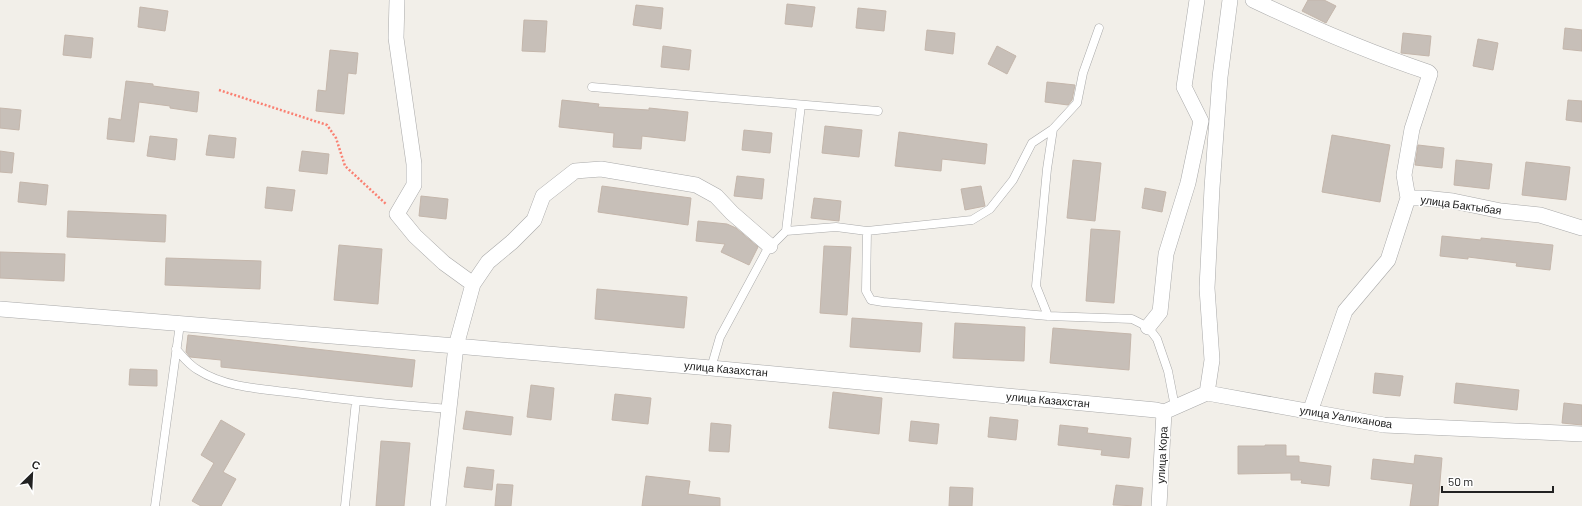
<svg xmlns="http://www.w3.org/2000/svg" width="1582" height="506" font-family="Barlow,sans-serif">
<rect width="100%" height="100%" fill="#f2efe9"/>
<!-- building -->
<path fill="#c7bfb8" stroke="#c4b6ab" d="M 1308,0 L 1324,0 L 1336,6 L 1326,23 L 1302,11 Z
M 787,4 L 815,7 L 812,27 L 785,24 Z
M 636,5 L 663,8 L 661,29 L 633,25 Z
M 140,7 L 168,11 L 165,31 L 138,27 Z
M 858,8 L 886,11 L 884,31 L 856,28 Z
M 524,20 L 547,21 L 545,52 L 522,51 Z
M 1565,28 L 1582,30 L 1582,51 L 1563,49 Z
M 927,30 L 955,33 L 953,54 L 925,50 Z
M 1403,33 L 1431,36 L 1429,56 L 1401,53 Z
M 65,35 L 93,38 L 91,58 L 63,55 Z
M 1478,39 L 1498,43 L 1493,70 L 1473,66 Z
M 663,46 L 691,50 L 689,70 L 661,67 Z
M 997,46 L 1016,56 L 1007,74 L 988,64 Z
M 330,50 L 358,53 L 356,74 L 348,73 L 344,114 L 316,111 L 318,90 L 326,91 Z
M 126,81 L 153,84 L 153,86 L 199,92 L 197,112 L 170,108 L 170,106 L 139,102 L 134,142 L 107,139 L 109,118 L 121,120 Z
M 1047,82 L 1075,85 L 1072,100 L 1068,105 L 1045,102 Z
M 562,100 L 599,104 L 598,107 L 649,110 L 649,108 L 688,112 L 685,141 L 642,136 L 641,149 L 613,147 L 614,133 L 559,127 Z
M 1568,100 L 1582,101 L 1582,122 L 1566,120 Z
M 0,108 L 21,110 L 19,130 L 0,128 Z
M 825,126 L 862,130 L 859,157 L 822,153 Z
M 744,130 L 772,133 L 770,153 L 742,150 Z
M 899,132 L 987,144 L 985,164 L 942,159 L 941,171 L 895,166 Z
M 209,135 L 236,138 L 234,158 L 206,155 Z
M 1332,135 L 1390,145 L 1380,202 L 1322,192 Z
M 150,136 L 177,139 L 175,160 L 147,156 Z
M 1418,145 L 1444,148 L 1442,168 L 1415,165 Z
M 0,151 L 14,153 L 12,173 L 0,172 Z
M 302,151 L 329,154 L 327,174 L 299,171 Z
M 1073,160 L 1101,163 L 1095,221 L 1067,218 Z
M 1456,160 L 1492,164 L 1489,189 L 1454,185 Z
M 1526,162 L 1570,167 L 1566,200 L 1522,195 Z
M 737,176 L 764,179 L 762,199 L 734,196 Z
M 20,182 L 48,185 L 46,205 L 18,202 Z
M 602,186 L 691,198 L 688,225 L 598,212 Z
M 981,186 L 985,206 L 965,210 L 961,189 Z
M 267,187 L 295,190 L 292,211 L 265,208 Z
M 1145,188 L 1166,192 L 1162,212 L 1142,208 Z
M 421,196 L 448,199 L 446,219 L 419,216 Z
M 814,198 L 841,201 L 839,221 L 811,218 Z
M 68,211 L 166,215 L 165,242 L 67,237 Z
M 698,221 L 727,224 L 736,228 L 758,247 L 749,265 L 721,252 L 725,244 L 696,241 Z
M 1091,229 L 1120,231 L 1114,303 L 1086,301 Z
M 1442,236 L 1481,240 L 1481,238 L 1553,245 L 1550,270 L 1516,266 L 1517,263 L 1468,257 L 1468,259 L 1440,256 Z
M 339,245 L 382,249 L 378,304 L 334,300 Z
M 824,246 L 851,247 L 847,315 L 820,313 Z
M 0,252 L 65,254 L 64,281 L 0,278 Z
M 166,258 L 261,261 L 260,289 L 165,285 Z
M 597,289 L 687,297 L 684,328 L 595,319 Z
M 852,318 L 922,323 L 920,352 L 850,347 Z
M 955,323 L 1025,327 L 1024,361 L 953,358 Z
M 1053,328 L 1131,334 L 1129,370 L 1050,363 Z
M 188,335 L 415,360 L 412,387 L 221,367 L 221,360 L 190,357 L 186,352 Z
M 130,369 L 157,370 L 157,386 L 129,385 Z
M 1375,373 L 1403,376 L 1400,396 L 1373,393 Z
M 1456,383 L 1519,390 L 1517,410 L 1454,403 Z
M 531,385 L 554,388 L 551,420 L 527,417 Z
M 833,392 L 882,398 L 879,434 L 829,428 Z
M 615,394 L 651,398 L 648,424 L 612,420 Z
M 1564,403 L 1582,405 L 1582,425 L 1562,423 Z
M 466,411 L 513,417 L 511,435 L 463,429 Z
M 990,417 L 1018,420 L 1016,440 L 988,437 Z
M 221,420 L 245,434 L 223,472 L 236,479 L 221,506 L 201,506 L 192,501 L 214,463 L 201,455 Z
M 911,421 L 939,424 L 937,444 L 909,441 Z
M 711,423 L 731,425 L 729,452 L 709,451 Z
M 1060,425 L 1088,428 L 1087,433 L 1131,438 L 1129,458 L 1101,455 L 1102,450 L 1058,445 Z
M 381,441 L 410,443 L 404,506 L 376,506 Z
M 1265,445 L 1286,445 L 1286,456 L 1299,456 L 1299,462 L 1331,466 L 1329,486 L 1301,483 L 1302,480 L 1291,480 L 1291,473 L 1238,474 L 1238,446 L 1265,446 Z
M 1415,455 L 1442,458 L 1438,506 L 1410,506 L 1413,484 L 1371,479 L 1373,459 L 1414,464 Z
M 467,467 L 494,470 L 492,490 L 464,487 Z
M 646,476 L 690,481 L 688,494 L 720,498 L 720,506 L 642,506 Z
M 497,484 L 513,485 L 511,506 L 495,506 Z
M 1116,485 L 1143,488 L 1141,506 L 1113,505 Z
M 950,487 L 973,488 L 972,506 L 949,506 Z"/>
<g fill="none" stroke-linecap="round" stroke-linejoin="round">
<defs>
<path id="service" d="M 592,87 L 878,111
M 786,231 L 801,105
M 867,231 L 866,291 L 871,300 L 883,302 L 1048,316 L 1132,319 L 1148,327 L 1157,339 L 1168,371 L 1175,407
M 1048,316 L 1036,286 L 1047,169 L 1053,129
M 176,349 C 183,357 189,365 198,370 C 226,388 263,389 295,393 C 346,400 397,405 449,409
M 711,368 L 720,337 L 767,250 L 786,231 L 836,227 L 867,231 L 972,220 L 990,209 L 1013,180 L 1032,143 L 1053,129 L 1077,103 L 1083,73 L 1099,28
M 155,506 L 180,324
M 345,506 L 356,401"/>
<path id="minor" d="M 1253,0 C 1310,27 1368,52 1428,72 L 1430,74 L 1412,129 L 1404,175 L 1408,198
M 473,284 L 488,262 L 512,242 L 534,220 L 543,196 L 575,171 L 601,169 L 696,185 L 716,196 L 732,213 L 770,246
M 0,309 L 456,346 L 473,284 L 444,263 L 415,236 L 397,214 L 414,185 L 414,164 L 396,38 L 397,0
M 1148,327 L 1160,312 L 1166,254 L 1188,183 L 1201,121 L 1184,87 L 1197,0
M 1207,393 L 1212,360 L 1207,288 L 1212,188 L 1220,77 L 1230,0
M 1164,412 L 1207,393 L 1384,425 L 1582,434
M 1310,412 L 1345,311 L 1388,260 L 1408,198 L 1424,198 L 1453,201 L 1501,211 L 1540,215 L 1582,228
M 438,506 L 456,346 L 711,368 L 1156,410 L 1164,412 L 1159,506"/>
</defs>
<!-- service casing -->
<use href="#service" stroke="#a9a9a9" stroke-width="9"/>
<!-- minor casing -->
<use href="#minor" stroke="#a9a9a9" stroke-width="16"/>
<!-- path -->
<path stroke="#fa8072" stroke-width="2.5" stroke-dasharray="2 2" stroke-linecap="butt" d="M 219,90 L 327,125 L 336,138 L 345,166 L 386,204"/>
<!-- service -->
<use href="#service" stroke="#fff" stroke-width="8"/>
<!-- minor -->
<use href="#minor" stroke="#fff" stroke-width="15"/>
</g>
<g text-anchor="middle" stroke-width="3" stroke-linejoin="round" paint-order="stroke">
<!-- street labels -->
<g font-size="11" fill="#222" stroke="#fff">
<text transform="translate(1461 205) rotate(8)" y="4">улица Бактыбая</text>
<text transform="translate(726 369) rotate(5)" y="4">улица Казахстан</text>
<text transform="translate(1048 400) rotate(5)" y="4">улица Казахстан</text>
<text transform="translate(1346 417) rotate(9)" y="4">улица Уалиханова</text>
<text transform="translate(1162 455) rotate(-87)" y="4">улица Кора</text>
</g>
</g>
<!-- north arrow -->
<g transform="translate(32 474) rotate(24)" stroke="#ffffff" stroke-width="3" paint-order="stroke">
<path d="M0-3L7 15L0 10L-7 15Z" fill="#222222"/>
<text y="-6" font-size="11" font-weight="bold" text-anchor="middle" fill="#222222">С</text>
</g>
<!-- scale -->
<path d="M1442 486v6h111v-6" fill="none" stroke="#222222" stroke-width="2"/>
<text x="1448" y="486" font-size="12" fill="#222222" stroke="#ffffff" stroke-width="3" paint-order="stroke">50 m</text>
</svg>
